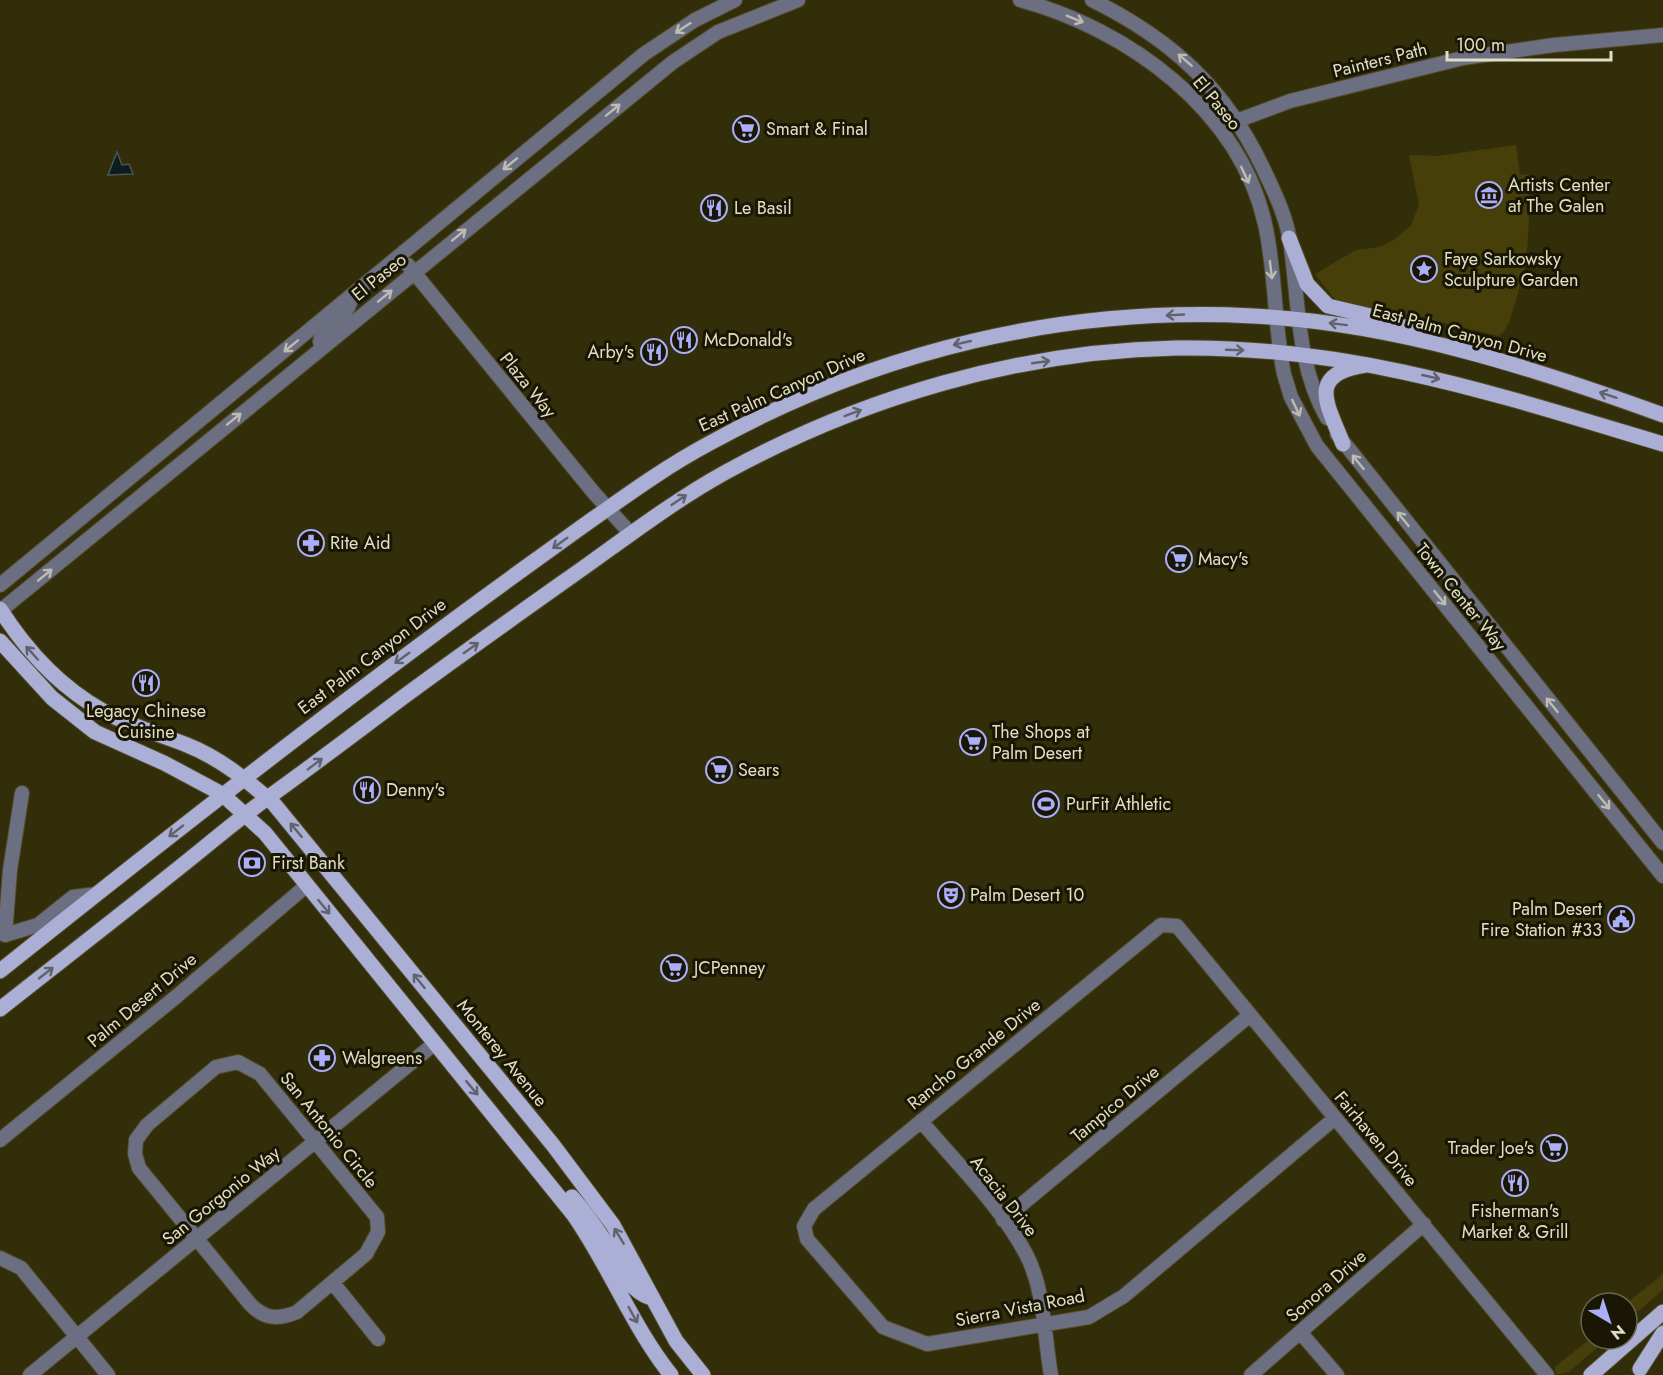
<svg xmlns="http://www.w3.org/2000/svg" width="1663" height="1375" font-family="Jost,sans-serif">
<rect width="100%" height="100%" fill="#332e0a"/>
<!-- green -->
<path fill="#463f0a" d="M 1516,145 L 1520,175 L 1528,174 C 1530,222 1530,257 1515,303 C 1511,316 1509,328 1499,336 L 1409,315 L 1343,305 L 1332,296 L 1315,274 L 1356,250 L 1380,247 L 1395,239 L 1411,225 L 1419,205 L 1409,155 L 1437,156 Z
M 1663,1274 L 1663,1290 L 1627,1321 L 1627,1303 Z
M 1591,1338 L 1607,1339 L 1569,1372 L 1556,1375 L 1555,1367 Z"/>
<!-- water -->
<path fill="#0c1c21" stroke="#4c5652" stroke-width="1.5" d="M 117,152 L 122,165 L 129,164 L 133,174 L 108,175 Z"/>
<g fill="none" stroke-linecap="round" stroke-linejoin="round">
<defs>
<path id="minor" d="M 1020,0 C 1127,29 1239,109 1265,224 C 1276,273 1274,325 1284,374 L 1291,397 L 1317,446 L 1663,876
M 1092,0 C 1171,39 1225,88 1263,168 C 1274,191 1286,216 1290,241 C 1299,299 1296,365 1327,418
M 1231,123 L 1290,101 L 1463,58 L 1554,45 L 1663,35
M 408,265 L 594,493 L 631,534
M 323,347 L 320,342 C 322,325 347,321 351,299
M 1337,434 L 1663,843
M 0,585 L 644,54 L 695,20 L 735,0
M 0,611 L 673,62 L 718,32 L 798,0
M 22,793 L 10,870 L 5,935 L 38,925 L 73,897 L 97,894
M 238,1062 L 260,1074 L 377,1217 L 378,1232 L 366,1254 L 297,1312 C 278,1320 264,1319 250,1304 L 139,1168 L 135,1154 L 136,1140 L 147,1125 L 216,1067 Z
M 1335,1118 L 1124,1296 L 1089,1317 L 927,1344 L 883,1327 L 807,1239 L 804,1226 L 814,1209 L 1161,925 L 1177,926 L 1547,1375
M 921,1121 C 956,1163 1000,1205 1026,1254 C 1045,1290 1044,1336 1051,1375
M 0,1140 L 177,996 L 306,886
M 1003,1220 L 1250,1015
M 0,1258 L 21,1268 L 108,1375
M 333,1283 L 378,1339
M 1300,1332 L 1337,1375
M 30,1375 L 434,1044
M 1251,1375 L 1424,1224"/>
<path id="major" d="M 1289,238 L 1307,284 L 1328,306 L 1392,321 L 1415,333
M 1343,444 C 1328,405 1305,374 1366,365
M 0,609 C 26,650 60,687 103,711 C 130,726 159,734 187,745 C 220,758 248,781 274,804 L 553,1145 L 613,1225 L 676,1341 L 703,1375
M 0,641 L 52,698 L 95,732 L 164,763 L 222,794 L 265,833 L 573,1214 C 609,1265 632,1326 671,1375
M 0,971 C 140,859 280,749 424,642 C 474,604 525,568 576,531 C 620,500 663,468 710,443 C 876,351 1063,306 1253,316 C 1394,323 1531,367 1663,415
M 0,1009 C 57,964 114,920 170,875 C 202,850 233,823 266,799 C 312,766 357,732 402,698 C 463,653 524,610 586,566 C 632,533 677,499 726,472 C 863,397 1019,351 1176,348 C 1350,345 1499,395 1663,444
M 572,1197 C 585,1212 597,1229 608,1246 C 620,1266 627,1290 651,1298
M 1640,1369 L 1663,1333
M 1591,1375 L 1663,1312"/>
</defs>
<!-- minor casing -->
<use href="#minor" stroke="#4f4a28" stroke-width="16"/>
<!-- major casing -->
<use href="#major" stroke="#4f4a28" stroke-width="17"/>
<!-- minor -->
<use href="#minor" stroke="#6c6e81" stroke-width="14"/>
<!-- major -->
<use href="#major" stroke="#abafd5" stroke-width="15"/>
</g>
<!-- one-way arrows -->
<defs><path id="oneway-shaft" d="M-6 0H5M1.5-3L5.5 0L1.5 3" fill="none" stroke-width="1.6" stroke-linecap="round" stroke-linejoin="round" transform="scale(1.5)"/></defs>
<g stroke="#bebcb1">
<use href="#oneway-shaft" transform="translate(1075 19) rotate(22)"/>
<use href="#oneway-shaft" transform="translate(683 28) rotate(147)"/>
<use href="#oneway-shaft" transform="translate(1185 60) rotate(-139)"/>
<use href="#oneway-shaft" transform="translate(613 110) rotate(-39)"/>
<use href="#oneway-shaft" transform="translate(510 164) rotate(141)"/>
<use href="#oneway-shaft" transform="translate(1245 175) rotate(65)"/>
<use href="#oneway-shaft" transform="translate(459 235) rotate(-39)"/>
<use href="#oneway-shaft" transform="translate(1271 270) rotate(83)"/>
<use href="#oneway-shaft" transform="translate(385 296) rotate(-39)"/>
<use href="#oneway-shaft" transform="translate(291 346) rotate(141)"/>
<use href="#oneway-shaft" transform="translate(1296 408) rotate(65)"/>
<use href="#oneway-shaft" transform="translate(234 419) rotate(-39)"/>
<use href="#oneway-shaft" transform="translate(1358 462) rotate(-129)"/>
<use href="#oneway-shaft" transform="translate(1403 519) rotate(-129)"/>
<use href="#oneway-shaft" transform="translate(45 575) rotate(-39)"/>
<use href="#oneway-shaft" transform="translate(1440 598) rotate(51)"/>
<use href="#oneway-shaft" transform="translate(1552 705) rotate(-129)"/>
<use href="#oneway-shaft" transform="translate(1604 802) rotate(51)"/>
</g>
<g stroke="#62626c">
<use href="#oneway-shaft" transform="translate(1175 315) rotate(177)"/>
<use href="#oneway-shaft" transform="translate(1338 324) rotate(-173)"/>
<use href="#oneway-shaft" transform="translate(962 343) rotate(167)"/>
<use href="#oneway-shaft" transform="translate(1235 350) rotate(2)"/>
<use href="#oneway-shaft" transform="translate(1041 362) rotate(-8)"/>
<use href="#oneway-shaft" transform="translate(1431 377) rotate(13)"/>
<use href="#oneway-shaft" transform="translate(1608 395) rotate(-162)"/>
<use href="#oneway-shaft" transform="translate(853 413) rotate(-21)"/>
<use href="#oneway-shaft" transform="translate(679 500) rotate(-34)"/>
<use href="#oneway-shaft" transform="translate(560 543) rotate(144)"/>
<use href="#oneway-shaft" transform="translate(471 648) rotate(-35)"/>
<use href="#oneway-shaft" transform="translate(32 653) rotate(-132)"/>
<use href="#oneway-shaft" transform="translate(402 658) rotate(144)"/>
<use href="#oneway-shaft" transform="translate(315 764) rotate(-37)"/>
<use href="#oneway-shaft" transform="translate(296 830) rotate(-130)"/>
<use href="#oneway-shaft" transform="translate(176 831) rotate(142)"/>
<use href="#oneway-shaft" transform="translate(324 907) rotate(51)"/>
<use href="#oneway-shaft" transform="translate(46 973) rotate(-38)"/>
<use href="#oneway-shaft" transform="translate(419 981) rotate(-129)"/>
<use href="#oneway-shaft" transform="translate(472 1088) rotate(50)"/>
<use href="#oneway-shaft" transform="translate(619 1236) rotate(-121)"/>
<use href="#oneway-shaft" transform="translate(633 1315) rotate(61)"/>
</g>
<!-- icons -->
<defs>
<symbol id="supermarket-ring" viewBox="-11 -11 22 22"><circle r="9.5" fill="#191604" stroke="#abaffb" stroke-width="1.5"/><path d="M-6-5.5h2.5l.6 2H6L4.5 2H-2.5L-4.4-4H-6ZM-1.5 3.2a1.3 1.3 0 1 0 .1 0ZM3 3.2a1.3 1.3 0 1 0 .1 0Z" fill="#abaffb"/></symbol>
<symbol id="museum-ring" viewBox="-11 -11 22 22"><circle r="9.5" fill="#191604" stroke="#abaffb" stroke-width="1.5"/><path d="M0-6L6-3V-2H-6V-3ZM-5-1h2V3h-2ZM-1-1h2V3h-2ZM3-1h2V3H3ZM-6 4H6V6H-6Z" fill="#abaffb"/></symbol>
<symbol id="restaurant-ring" viewBox="-11 -11 22 22"><circle r="9.5" fill="#191604" stroke="#abaffb" stroke-width="1.5"/><path d="M-5-6h1v4h1v-4h1v4h1v-4h1v5L-1.5 .5V6h-2V.5L-5-1ZM5-6V6H3V1.5H1.5Q1.5-4 5-6Z" fill="#abaffb"/></symbol>
<symbol id="sight-ring" viewBox="-11 -11 22 22"><circle r="9.5" fill="#191604" stroke="#abaffb" stroke-width="1.5"/><path d="M0-6L1.8-2.2L6-1.7L2.9 1.2L3.7 5.4L0 3.3L-3.7 5.4L-2.9 1.2L-6-1.7L-1.8-2.2Z" fill="#abaffb"/></symbol>
<symbol id="pharmacy-ring" viewBox="-11 -11 22 22"><circle r="9.5" fill="#191604" stroke="#abaffb" stroke-width="1.5"/><path d="M-2-6h4v4h4v4h-4v4h-4v-4h-4v-4h4Z" fill="#abaffb"/></symbol>
<symbol id="stadium-ring" viewBox="-11 -11 22 22"><circle r="9.5" fill="#191604" stroke="#abaffb" stroke-width="1.5"/><path d="M0-5a6.5 5 0 1 0 0 10a6.5 5 0 1 0 0-10ZM-3.5-1.8h7v3.6h-7Z" fill="#abaffb"/></symbol>
<symbol id="bank-ring" viewBox="-11 -11 22 22"><circle r="9.5" fill="#191604" stroke="#abaffb" stroke-width="1.5"/><path d="M-6-4H6V4H-6ZM0-2.3a2.3 2.3 0 1 0 0 4.6a2.3 2.3 0 1 0 0-4.6Z" fill="#abaffb"/></symbol>
<symbol id="theatre-ring" viewBox="-11 -11 22 22"><circle r="9.5" fill="#191604" stroke="#abaffb" stroke-width="1.5"/><path d="M-5-5.5Q0-4 5-5.5V0Q5 5 0 6Q-5 5-5 0ZM-3.3-2.5H-1v1.5H-3.3ZM1-2.5H3.3v1.5H1ZM-2.8 1Q0 5.5 2.8 1Z" fill="#abaffb"/></symbol>
<symbol id="civic-ring" viewBox="-11 -11 22 22"><circle r="9.5" fill="#191604" stroke="#abaffb" stroke-width="1.5"/><path d="M-.6-6.5H3V-4.5H.6V-3L4-1V1h2V6H-6V1h2V-1L-.6-3ZM-1.2 2.5V6h2.4V2.5Z" fill="#abaffb"/></symbol>
</defs>
<g fill-rule="evenodd">
<use href="#supermarket-ring" x="731" y="114" width="30" height="30"/>
<use href="#museum-ring" x="1474" y="180" width="30" height="30"/>
<use href="#restaurant-ring" x="699" y="193" width="30" height="30"/>
<use href="#sight-ring" x="1409" y="254" width="30" height="30"/>
<use href="#restaurant-ring" x="669" y="325" width="30" height="30"/>
<use href="#restaurant-ring" x="639" y="337" width="30" height="30"/>
<use href="#pharmacy-ring" x="296" y="528" width="30" height="30"/>
<use href="#supermarket-ring" x="1164" y="544" width="30" height="30"/>
<use href="#restaurant-ring" x="131" y="668" width="30" height="30"/>
<use href="#supermarket-ring" x="958" y="727" width="30" height="30"/>
<use href="#supermarket-ring" x="704" y="755" width="30" height="30"/>
<use href="#restaurant-ring" x="352" y="775" width="30" height="30"/>
<use href="#stadium-ring" x="1031" y="789" width="30" height="30"/>
<use href="#bank-ring" x="237" y="848" width="30" height="30"/>
<use href="#theatre-ring" x="936" y="880" width="30" height="30"/>
<use href="#civic-ring" x="1606" y="904" width="30" height="30"/>
<use href="#supermarket-ring" x="659" y="953" width="30" height="30"/>
<use href="#pharmacy-ring" x="307" y="1043" width="30" height="30"/>
<use href="#supermarket-ring" x="1539" y="1133" width="30" height="30"/>
<use href="#restaurant-ring" x="1500" y="1168" width="30" height="30"/>
</g>
<g text-anchor="middle" stroke-width="6" stroke-linejoin="round" paint-order="stroke">
<!-- street labels -->
<g font-size="18" fill="#e1dec6" stroke="#191604">
<text transform="translate(1380 60) rotate(-14)" y="6">Painters Path</text>
<text transform="translate(1217 103) rotate(50)" y="6">El Paseo</text>
<text transform="translate(379 277) rotate(-39)" y="6">El Paseo</text>
<text transform="translate(1460 333) rotate(15)" y="6">East Palm Canyon Drive</text>
<text transform="translate(528 385) rotate(51)" y="6">Plaza Way</text>
<text transform="translate(782 390) rotate(-24)" y="6">East Palm Canyon Drive</text>
<text transform="translate(1461 597) rotate(51)" y="6">Town Center Way</text>
<text transform="translate(372 656) rotate(-37)" y="6">East Palm Canyon Drive</text>
<text transform="translate(142 1000) rotate(-40)" y="6">Palm Desert Drive</text>
<text transform="translate(502 1053) rotate(51)" y="6">Monterey Avenue</text>
<text transform="translate(974 1054) rotate(-39)" y="6">Rancho Grande Drive</text>
<text transform="translate(1115 1104) rotate(-40)" y="6">Tampico Drive</text>
<text transform="translate(329 1130) rotate(51)" y="6">San Antonio Circle</text>
<text transform="translate(1376 1139) rotate(50)" y="6">Fairhaven Drive</text>
<text transform="translate(221 1196) rotate(-39)" y="6">San Gorgonio Way</text>
<text transform="translate(1004 1196) rotate(52)" y="6">Acacia Drive</text>
<text transform="translate(1326 1286) rotate(-41)" y="6">Sonora Drive</text>
<text transform="translate(1020 1308) rotate(-11)" y="6">Sierra Vista Road</text>
</g>
<!-- poi labels -->
<g font-size="18" fill="#e1dec6" stroke="#191604" text-anchor="start">
<text x="766" y="135">Smart &amp; Final</text>
<text x="1508" y="191">Artists Center<tspan x="1508" dy="21">at The Galen</tspan></text>
<text x="734" y="214">Le Basil</text>
<text x="1444" y="265">Faye Sarkowsky<tspan x="1444" dy="21">Sculpture Garden</tspan></text>
<text x="704" y="346">McDonald's</text>
<text x="634" y="358" text-anchor="end">Arby's</text>
<text x="330" y="549">Rite Aid</text>
<text x="1198" y="565">Macy's</text>
<text x="146" y="717" text-anchor="middle">Legacy Chinese<tspan x="146" dy="21">Cuisine</tspan></text>
<text x="992" y="738">The Shops at<tspan x="992" dy="21">Palm Desert</tspan></text>
<text x="738" y="776">Sears</text>
<text x="386" y="796">Denny's</text>
<text x="1066" y="810">PurFit Athletic</text>
<text x="272" y="869">First Bank</text>
<text x="970" y="901">Palm Desert 10</text>
<text x="1602" y="915" text-anchor="end">Palm Desert<tspan x="1602" dy="21">Fire Station #33</tspan></text>
<text x="694" y="974">JCPenney</text>
<text x="342" y="1064">Walgreens</text>
<text x="1534" y="1154" text-anchor="end">Trader Joe's</text>
<text x="1515" y="1217" text-anchor="middle">Fisherman's<tspan x="1515" dy="21">Market &amp; Grill</tspan></text>
</g>
</g>
<!-- north arrow -->
<g transform="translate(1609 1321) rotate(141)"><circle r="28" fill="#191604" stroke="#696652" stroke-width="1.5"/>
<path d="M0-4.5L10 22L0 15L-10 22Z" fill="#abaffb"/>
<text y="-9" font-size="16" font-weight="bold" text-anchor="middle" fill="#e1dec6">N</text>
</g>
<!-- scale -->
<path d="M1447 51v9h164v-9" fill="none" stroke="#e1dec6" stroke-width="3"/>
<text x="1456" y="51" font-size="18" fill="#e1dec6" stroke="#191604" stroke-width="4.5" paint-order="stroke">100 m</text>
</svg>
